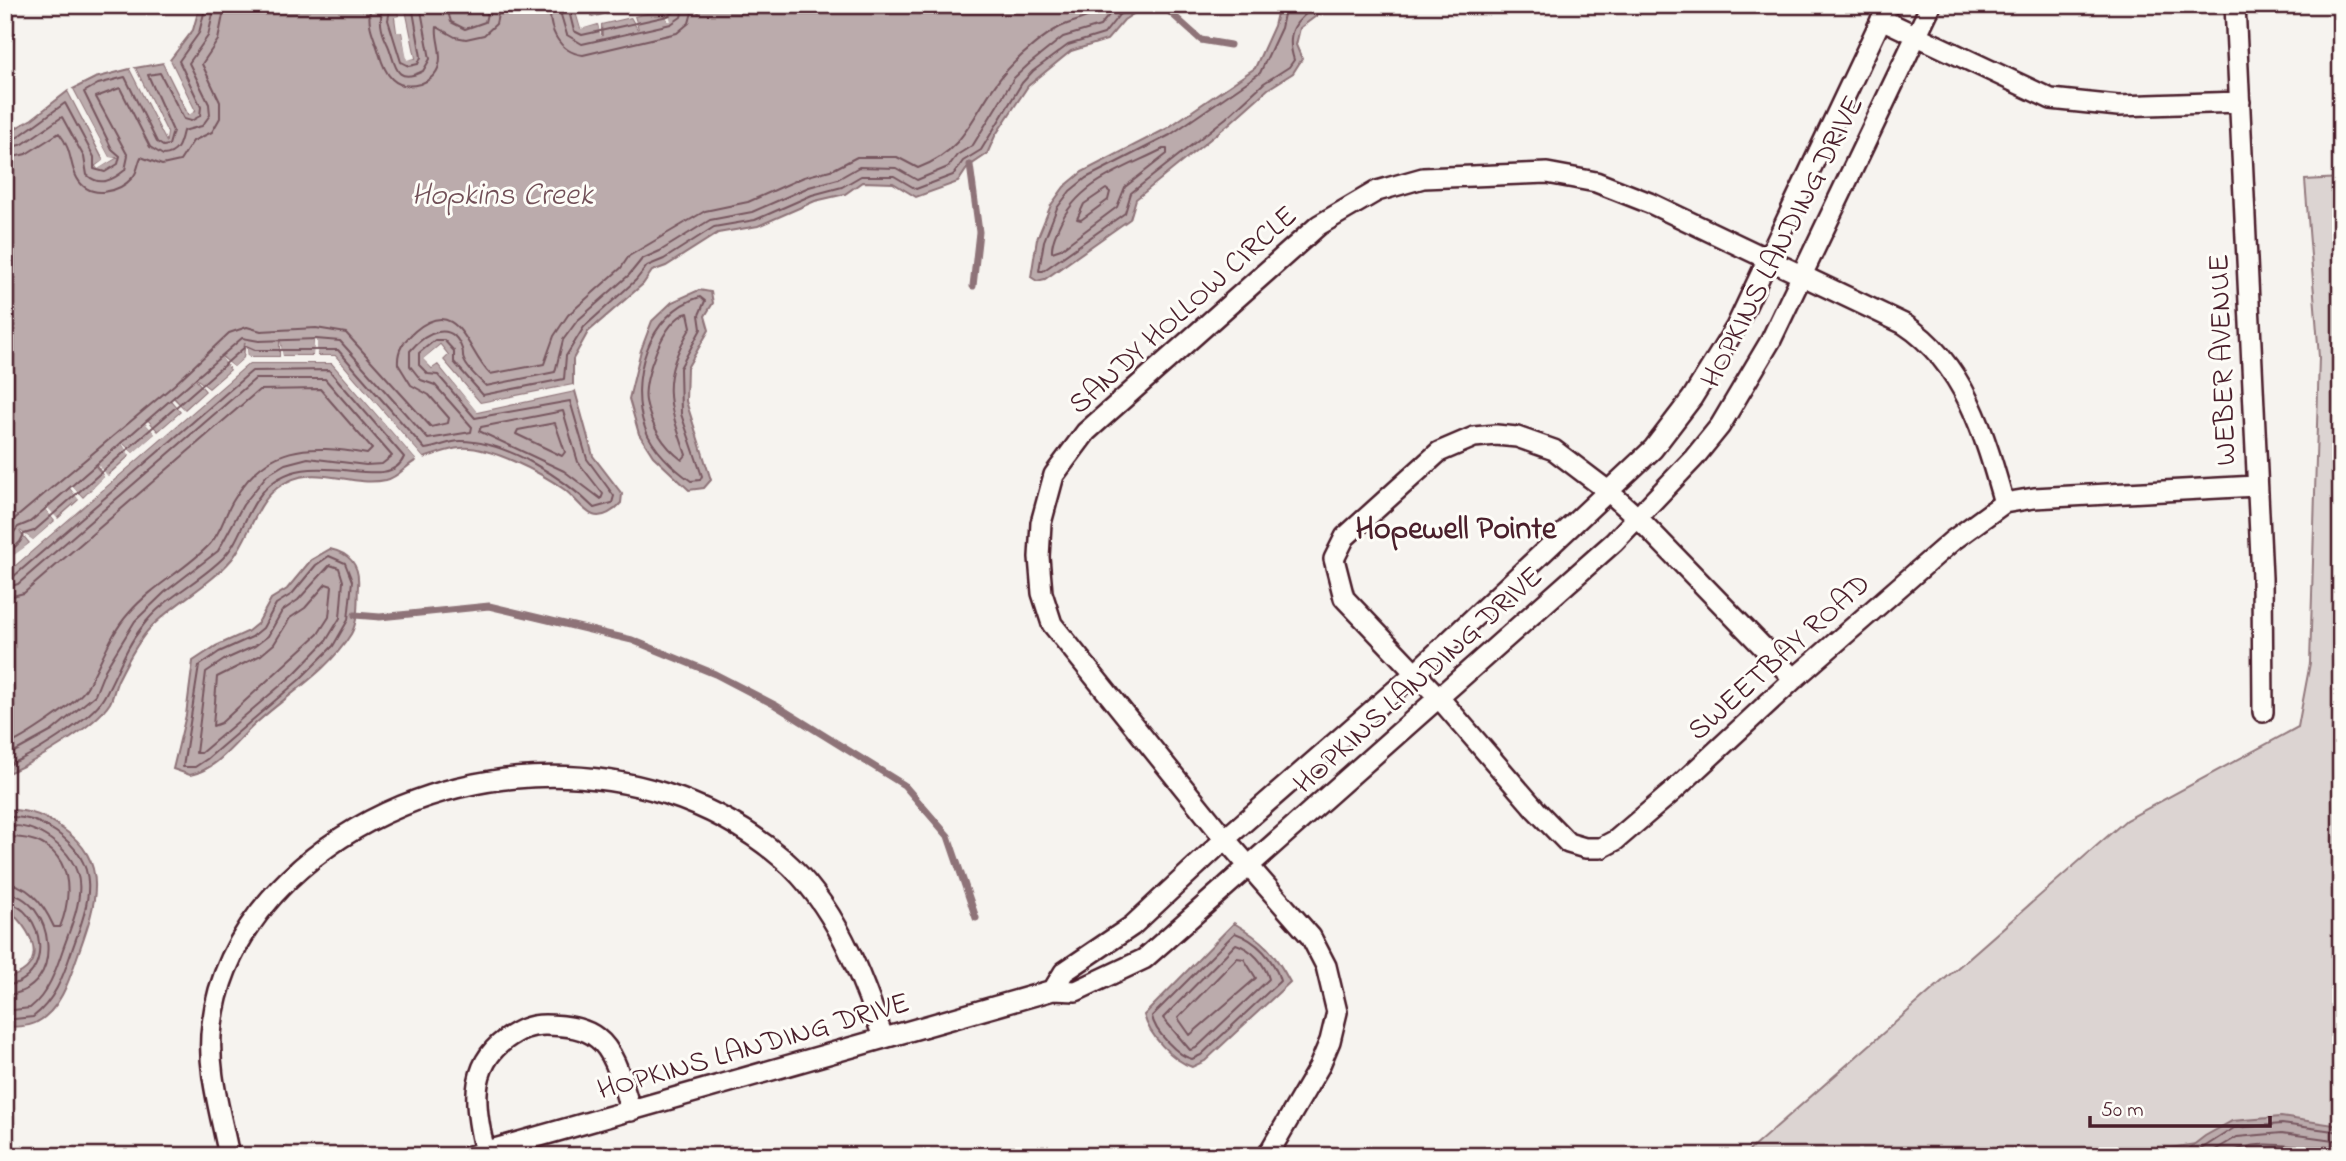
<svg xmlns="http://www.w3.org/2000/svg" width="2346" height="1161" font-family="'Indie Flower',sans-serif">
<rect width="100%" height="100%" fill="#f6f3ef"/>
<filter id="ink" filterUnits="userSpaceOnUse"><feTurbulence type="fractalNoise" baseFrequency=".0143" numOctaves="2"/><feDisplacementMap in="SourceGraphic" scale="14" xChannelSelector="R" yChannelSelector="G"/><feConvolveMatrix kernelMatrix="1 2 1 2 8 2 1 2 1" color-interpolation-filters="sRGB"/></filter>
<g filter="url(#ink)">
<!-- green -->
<path fill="#dcd4d2" stroke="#937a7e" stroke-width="2" d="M 2341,178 L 2341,1131 L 2290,1129 L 2158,1150 L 2151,1156 L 1743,1156 L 2126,820 L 2298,727 L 2310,663 L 2319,357 L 2305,180 Z"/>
<!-- water -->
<path fill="#bbabac" stroke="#8e7378" stroke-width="2" d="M 200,5 L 397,5 L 399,16 L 395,18 L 397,31 L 402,31 L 408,59 L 415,58 L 404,5 L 462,5 L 463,13 L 474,11 L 473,5 L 628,5 L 629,10 L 606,15 L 604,6 L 601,7 L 603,15 L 592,18 L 589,9 L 576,12 L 581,28 L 598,24 L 602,36 L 601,24 L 631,17 L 638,29 L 634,16 L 664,9 L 668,21 L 667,9 L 695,5 L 699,14 L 698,5 L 1147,5 L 1124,20 L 1107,40 L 1071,51 L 1028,86 L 995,136 L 987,154 L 968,167 L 958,182 L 916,197 L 893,183 L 862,182 L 845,194 L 815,201 L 758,226 L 718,233 L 666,266 L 652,271 L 643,284 L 588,332 L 573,359 L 573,385 L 480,403 L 443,360 L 448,355 L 440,345 L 424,359 L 432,368 L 438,364 L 478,412 L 575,391 L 593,456 L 622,494 L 621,503 C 615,510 603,519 593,515 C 583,511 574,497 565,490 C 542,473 488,445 460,448 C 448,449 435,455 423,458 L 335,356 L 317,356 L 314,340 L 314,356 L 282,356 L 280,341 L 280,357 L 248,357 L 245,342 L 244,358 L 234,368 L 222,357 L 231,370 L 209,389 L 196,379 L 206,391 L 187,408 L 184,410 L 174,398 L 171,400 L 181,412 L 158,432 L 148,421 L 146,423 L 156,434 L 133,454 L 121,442 L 131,455 L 107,476 L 96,466 L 105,477 L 83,498 L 72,487 L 70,488 L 80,499 L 57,519 L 45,508 L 55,521 L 33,541 L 20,531 L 30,543 L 7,564 L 5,134 L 32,119 L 68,91 L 104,161 L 96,166 L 98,168 L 116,158 L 109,158 L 73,89 L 95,78 L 130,69 L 166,140 L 167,133 L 135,68 L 163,63 L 188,114 L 195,111 L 170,60 L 193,30 Z
M 1279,5 L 1331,5 L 1300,28 L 1296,45 L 1302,59 L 1293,73 L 1268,89 L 1230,123 L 1136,199 L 1130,219 L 1045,279 L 1037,281 L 1031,277 L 1037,239 L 1051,205 L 1064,187 L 1082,172 L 1166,129 L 1255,68 L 1274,26 Z
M 699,290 L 711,292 L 713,303 L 705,316 L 709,330 L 687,368 L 686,401 L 711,480 L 704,488 L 689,490 L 653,456 L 639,434 L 629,399 L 641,350 L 652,321 L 672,302 Z
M 249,363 L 332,363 L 417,460 C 405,466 399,477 386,480 C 347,488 313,460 277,488 C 254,506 250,537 232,559 C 209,586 175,602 150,628 C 138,641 127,662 119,678 C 115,685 114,695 110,703 C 95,727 32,764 5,774 L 5,574 Z
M 330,549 C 349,553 360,565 358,586 C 357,601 359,620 351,634 C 327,673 286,695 253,726 C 235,743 216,770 190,775 L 173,769 L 186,715 L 193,661 L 216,646 L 247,632 L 258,623 L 271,599 L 287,589 L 311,560 Z
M 9,810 C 31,810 45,816 63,829 C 114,864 93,911 76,960 C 69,981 59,1011 37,1022 C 29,1027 14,1027 5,1027 L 5,979 C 53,966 32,929 5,907 L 5,812 Z
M 1234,923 C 1264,941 1274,952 1290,982 L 1205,1061 L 1192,1067 C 1172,1060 1149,1035 1144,1015 Z
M 2281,1117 L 2341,1126 L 2341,1156 L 2179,1156 L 2205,1136 L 2232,1121 Z"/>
<!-- pier -->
<path fill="#f6f3ef" d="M 397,5 L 401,5 L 402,17 L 399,20 L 400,28 L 405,30 L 410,55 L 401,6 L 404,5 L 415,58 L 407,60 L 402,32 L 397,32 L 395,17 L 399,16 Z
M 628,5 L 632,9 L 649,5 L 647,9 L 592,21 L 587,13 L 580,14 L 583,24 L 663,5 L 681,5 L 667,9 L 671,21 L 668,21 L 664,9 L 634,16 L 638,29 L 631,17 L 601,24 L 601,37 L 598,24 L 581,29 L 576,12 L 589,8 L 592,18 L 603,15 L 601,6 L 604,6 L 606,15 L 629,10 Z
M 170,60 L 195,111 L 189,115 L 163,63 L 166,61 L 190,110 L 167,61 Z
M 135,68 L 167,133 L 166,140 L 130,69 Z
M 73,89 L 109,157 L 116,158 L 98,169 L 96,166 L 104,160 L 68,91 Z
M 314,340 L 317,340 L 317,356 L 335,356 L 426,461 L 420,460 L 419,463 L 332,363 L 249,363 L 5,574 L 5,570 L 188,412 L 6,567 L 5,562 L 30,543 L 20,531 L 33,540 L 55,521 L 45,509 L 47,507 L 58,519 L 79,500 L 70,488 L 72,486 L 83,498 L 104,477 L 97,464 L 108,476 L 130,456 L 121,442 L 133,453 L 155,434 L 145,423 L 148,421 L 158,432 L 181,412 L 171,400 L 173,398 L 185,410 L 206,391 L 196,379 L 209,389 L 231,370 L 221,357 L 234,367 L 244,358 L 246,341 L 248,357 L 280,357 L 280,341 L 283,356 L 313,356 Z
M 440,345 L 448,355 L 443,360 L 480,403 L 573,385 L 575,391 L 477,412 L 438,364 L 432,368 L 423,359 Z"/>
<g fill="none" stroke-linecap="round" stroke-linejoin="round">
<!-- shore -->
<path stroke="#77575f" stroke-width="2" d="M 371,5 C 366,25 374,35 379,53 C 385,74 394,91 420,84 C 429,81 437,74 439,65 C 443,52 435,39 437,27 L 455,37 L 466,39 L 484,35 L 496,24 L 500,5
M 382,5 C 380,21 380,29 387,43 C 396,60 392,87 423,71 L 430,59 L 420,5
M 391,5 L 388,20 L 401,62 L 409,66 L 418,64 L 421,57 L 412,5
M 446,5 L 451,22 L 465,29 L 485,22 L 489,5
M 551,5 C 547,27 558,52 583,55 L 677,33 L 689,23 L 694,5
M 563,5 L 561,15 L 567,35 L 582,44 L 671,24 L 681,17 L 684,5
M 574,5 L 570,15 L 574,31 L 582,35 L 668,16 L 674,12 L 675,5
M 1286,5 L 1281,28 L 1260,73 L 1170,135 L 1086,178 L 1070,191 L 1057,208 L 1044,241 L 1039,271 L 1043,271 L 1125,213 L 1131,193 L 1226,118 L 1264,83 L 1289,67 L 1294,60 C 1285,32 1295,20 1318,5
M 5,140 L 18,137 L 65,103 L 94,157 L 94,169 L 105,172 L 118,164 L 120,156 L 112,149 L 84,92 L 98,84 L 125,77 L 157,142 L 163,146 L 169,145 L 173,131 L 148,75 L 160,73 L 184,119 L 191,121 L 200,116 L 201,107 L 179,61 L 199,33 L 206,5
M 5,149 L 23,144 L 62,117 L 84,157 L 87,175 C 100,187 113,180 125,170 L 128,156 L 96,97 L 120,88 L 150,147 L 163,155 C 178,154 180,144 183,131 L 202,126 L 210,115 L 209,104 L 189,63 L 208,36 L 215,5
M 1163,149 L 1167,149 L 1167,154 L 1125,187 L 1117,207 L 1061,249 L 1052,252 C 1051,243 1056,234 1059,226 C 1078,182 1124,169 1163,149 Z
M 5,159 L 26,154 L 59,133 C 73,151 69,164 77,178 C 89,200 119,193 133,177 C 138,171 138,163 141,157 L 162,165 L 180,161 L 193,141 L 212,132 L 220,118 L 220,102 L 202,64 L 218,40 L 225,5
M 1106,189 L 1110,192 L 1108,200 L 1081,220 L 1077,219 L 1084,204 Z
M 700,297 L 705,301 L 699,315 L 701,329 L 680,368 L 681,414 L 702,476 L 700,480 L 691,481 C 674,469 652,449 645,428 C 628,381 648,312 700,297 Z
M 688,313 L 691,327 C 660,380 667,400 686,455 L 682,460 C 662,445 651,426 646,401 C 642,380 664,317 688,313 Z
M 563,411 L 578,462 L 603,494 L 601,499 L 564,471 L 479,431 L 481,427 Z
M 555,423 L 565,452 L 562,456 L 516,434 L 518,430 Z
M 5,527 L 174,385 L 229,333 L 247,327 L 261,331 L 316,328 L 346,333 L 431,427 L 448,423 L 449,418 L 429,395 L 411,385 L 398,364 C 397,349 404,341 415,331 C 459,294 467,352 490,374 L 544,364 L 554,336 L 568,315 L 621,268 L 629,256 L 705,211 L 748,202 L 804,177 L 834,169 L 857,157 L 897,157 L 918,168 C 972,148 974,104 1010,67 C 1023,53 1043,36 1060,27 C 1077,19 1091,20 1102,5
M 5,544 L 18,527 L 30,522 L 242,338 L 259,341 L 316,339 L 340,341 L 428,439 L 471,432 L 472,427 L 435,385 L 421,380 L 410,366 L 410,351 C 425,333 452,319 462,349 C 464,353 462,357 464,360 C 467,369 480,380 486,386 L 555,372 L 563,340 L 577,321 L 629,275 L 642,259 L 660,251 L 710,220 L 752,212 L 809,187 L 838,179 L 859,167 L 896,168 L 917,180 L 948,167 L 957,155 L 973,145 L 1014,78 L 1028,65 L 1063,37 L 1100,26 L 1117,5
M 5,556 L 20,542 L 24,534 L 34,531 L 246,346 L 255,350 L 338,350 L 425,449 C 437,448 449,441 461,441 C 506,441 564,478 594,508 L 612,503 L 614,496 L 587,459 L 570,401 L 475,418 L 438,375 L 428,374 L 419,365 L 419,353 L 435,340 L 444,340 L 454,351 L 454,362 L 483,395 L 564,379 L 566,356 L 584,327 L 636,280 L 647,266 L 664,259 L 714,227 L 755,220 L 812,195 L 842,187 L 861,176 L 894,176 L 916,189 L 953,175 L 963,161 L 981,150 L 1022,83 L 1033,71 L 1068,45 L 1104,34 L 1119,15 L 1137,5
M 329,556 L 345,563 L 352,581 L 348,620 L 333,646 L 299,680 L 207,759 L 195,767 L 183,767 L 199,666 L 219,652 L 252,637 L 263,628 L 276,604 L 292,594 L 316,565 Z
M 330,565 L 339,568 L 343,581 L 340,618 L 326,641 L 294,674 L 201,753 L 196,753 L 206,672 L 224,660 L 255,646 L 268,636 L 282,611 L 298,600 Z
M 5,579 L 13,577 L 252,371 L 329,370 L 404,457 C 387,498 305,438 261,494 C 245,513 240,541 223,558 C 198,583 163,598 142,627 C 125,648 117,674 104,697 C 92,719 29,758 5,766
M 326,584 L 332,586 L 329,617 L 318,634 L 221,723 L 213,726 L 217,677 L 261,655 L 274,644 L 290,618 L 305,608 Z
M 5,588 L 18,584 L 255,379 L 325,379 L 392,456 L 382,464 L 366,465 L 308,458 L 285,464 L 267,475 L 243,505 L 218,551 L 165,592 L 135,621 L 105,670 L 95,695 L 52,731 L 5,757
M 5,598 L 24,593 L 259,390 L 320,389 L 372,449 L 367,454 C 308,444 266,444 233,501 C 225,514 221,533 210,544 C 186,570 153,585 129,613 C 110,634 101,663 87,687 C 78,703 22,740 5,746
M 5,817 C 26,816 39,821 56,832 C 105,866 88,905 71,953 C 63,977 54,1001 33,1017 L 5,1020
M 5,826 C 24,825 35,829 50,839 C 95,870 79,905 63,949 C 56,970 48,994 30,1008 L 5,1011
M 5,837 C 63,835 79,879 60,927 L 54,927 C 45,907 30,884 5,883
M 5,893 C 54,896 69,991 5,995
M 5,902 C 44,907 57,980 5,986
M 1235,933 C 1256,940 1275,960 1280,981 L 1201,1055 L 1192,1059 C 1178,1056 1154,1031 1152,1016 Z
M 1236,944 C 1252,949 1265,964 1269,979 L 1196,1048 L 1190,1050 L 1163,1018 Z
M 1237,958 L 1244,959 L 1256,978 L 1190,1035 L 1178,1018 Z
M 2190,1156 L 2234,1128 L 2282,1124 L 2341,1132
M 2205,1156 L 2237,1137 L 2282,1133 L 2341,1141
M 2223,1156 C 2265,1133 2298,1151 2341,1152"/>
<!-- stream -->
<path stroke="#8e7378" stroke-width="7" d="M 1162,5 L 1201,40 L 1230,45
M 970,165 L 979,232 L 973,286
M 355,615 L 380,617 L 489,606 L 632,640 L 715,674 L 775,705 L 904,785 L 948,836 L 976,918"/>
<defs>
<path id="street" d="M 2235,5 L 2262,578 L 2263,712
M 1881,19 L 2051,99 L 2118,106 L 2240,102
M 1794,679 L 1638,518 L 1608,491 L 1554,450 L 1517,437 L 1496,435 L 1474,437 L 1439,452 L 1345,537 L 1334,559 L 1344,598 L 1440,699 L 1536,810 L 1568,843 L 1585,848 L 1601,848 L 1616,840 L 1671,793 L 1794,679 L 1952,541 L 2004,503 L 2034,498 L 2256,486
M 1053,990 L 1064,972 L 1132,926 L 1225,839 L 1414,674 L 1653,449 L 1692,398 L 1736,327 L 1888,5
M 485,1152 C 475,1111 467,1067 506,1039 C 519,1030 529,1025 545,1025 C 561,1025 584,1027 597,1038 C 617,1053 623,1088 631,1111
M 229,1156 C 221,1114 206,1068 212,1025 C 219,967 249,918 289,879 C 420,753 644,739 783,859 C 836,905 860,973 883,1037
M 470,1156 L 1053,990 L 1076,991 L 1144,959 L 1614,542 L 1694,458 L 1720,426 L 1771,340 L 1931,5
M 1267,1156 L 1319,1067 L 1330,1041 L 1337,1012 L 1326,966 L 1311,937 L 1225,839 L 1052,624 L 1042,593 L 1039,557 L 1041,523 L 1054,475 L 1086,432 L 1319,225 L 1377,191 L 1423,178 L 1547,173 L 1596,182 L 1652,204 L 1904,324 C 1965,364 1985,436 2004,503"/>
</defs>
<!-- street casing -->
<use href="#street" stroke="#4a1f2b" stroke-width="24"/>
<!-- street -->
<use href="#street" stroke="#fdfcf7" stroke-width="19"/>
</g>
</g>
<g text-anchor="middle" stroke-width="6" stroke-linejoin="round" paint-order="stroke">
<!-- street labels -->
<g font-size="30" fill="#4a1f2b" stroke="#fdfcf7">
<text transform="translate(1781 241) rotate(-63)" y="10">HOPKINS LANDING DRIVE</text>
<text transform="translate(1182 309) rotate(-42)" y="10">SANDY HOLLOW CIRCLE</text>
<text transform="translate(2221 360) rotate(-92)" y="10">WEBER AVENUE</text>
<text transform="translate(1778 656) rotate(-42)" y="10">SWEETBAY ROAD</text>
<text transform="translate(1417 679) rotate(-42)" y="10">HOPKINS LANDING DRIVE</text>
<text transform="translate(753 1045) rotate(-16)" y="10">HOPKINS LANDING DRIVE</text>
</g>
<!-- water labels -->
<g font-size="32" font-style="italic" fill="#725058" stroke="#fdfcf7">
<text x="502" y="204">Hopkins Creek</text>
</g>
<!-- neighbourhood labels -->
<g font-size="32" font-weight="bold" fill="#4a1f2b" stroke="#fdfcf7">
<text x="1456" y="538">Hopewell Pointe</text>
</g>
</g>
<!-- margin -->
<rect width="2346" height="1161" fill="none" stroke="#fdfcf7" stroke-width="28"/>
<rect x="14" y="14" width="2318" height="1133" fill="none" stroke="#4a1f2b" stroke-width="2.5" filter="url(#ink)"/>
<!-- scale -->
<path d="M2090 1116v10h180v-10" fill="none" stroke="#4a1f2b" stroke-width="3.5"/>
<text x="2101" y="1116" font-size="21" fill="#4a1f2b" stroke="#fdfcf7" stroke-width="5" paint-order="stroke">50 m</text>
</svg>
